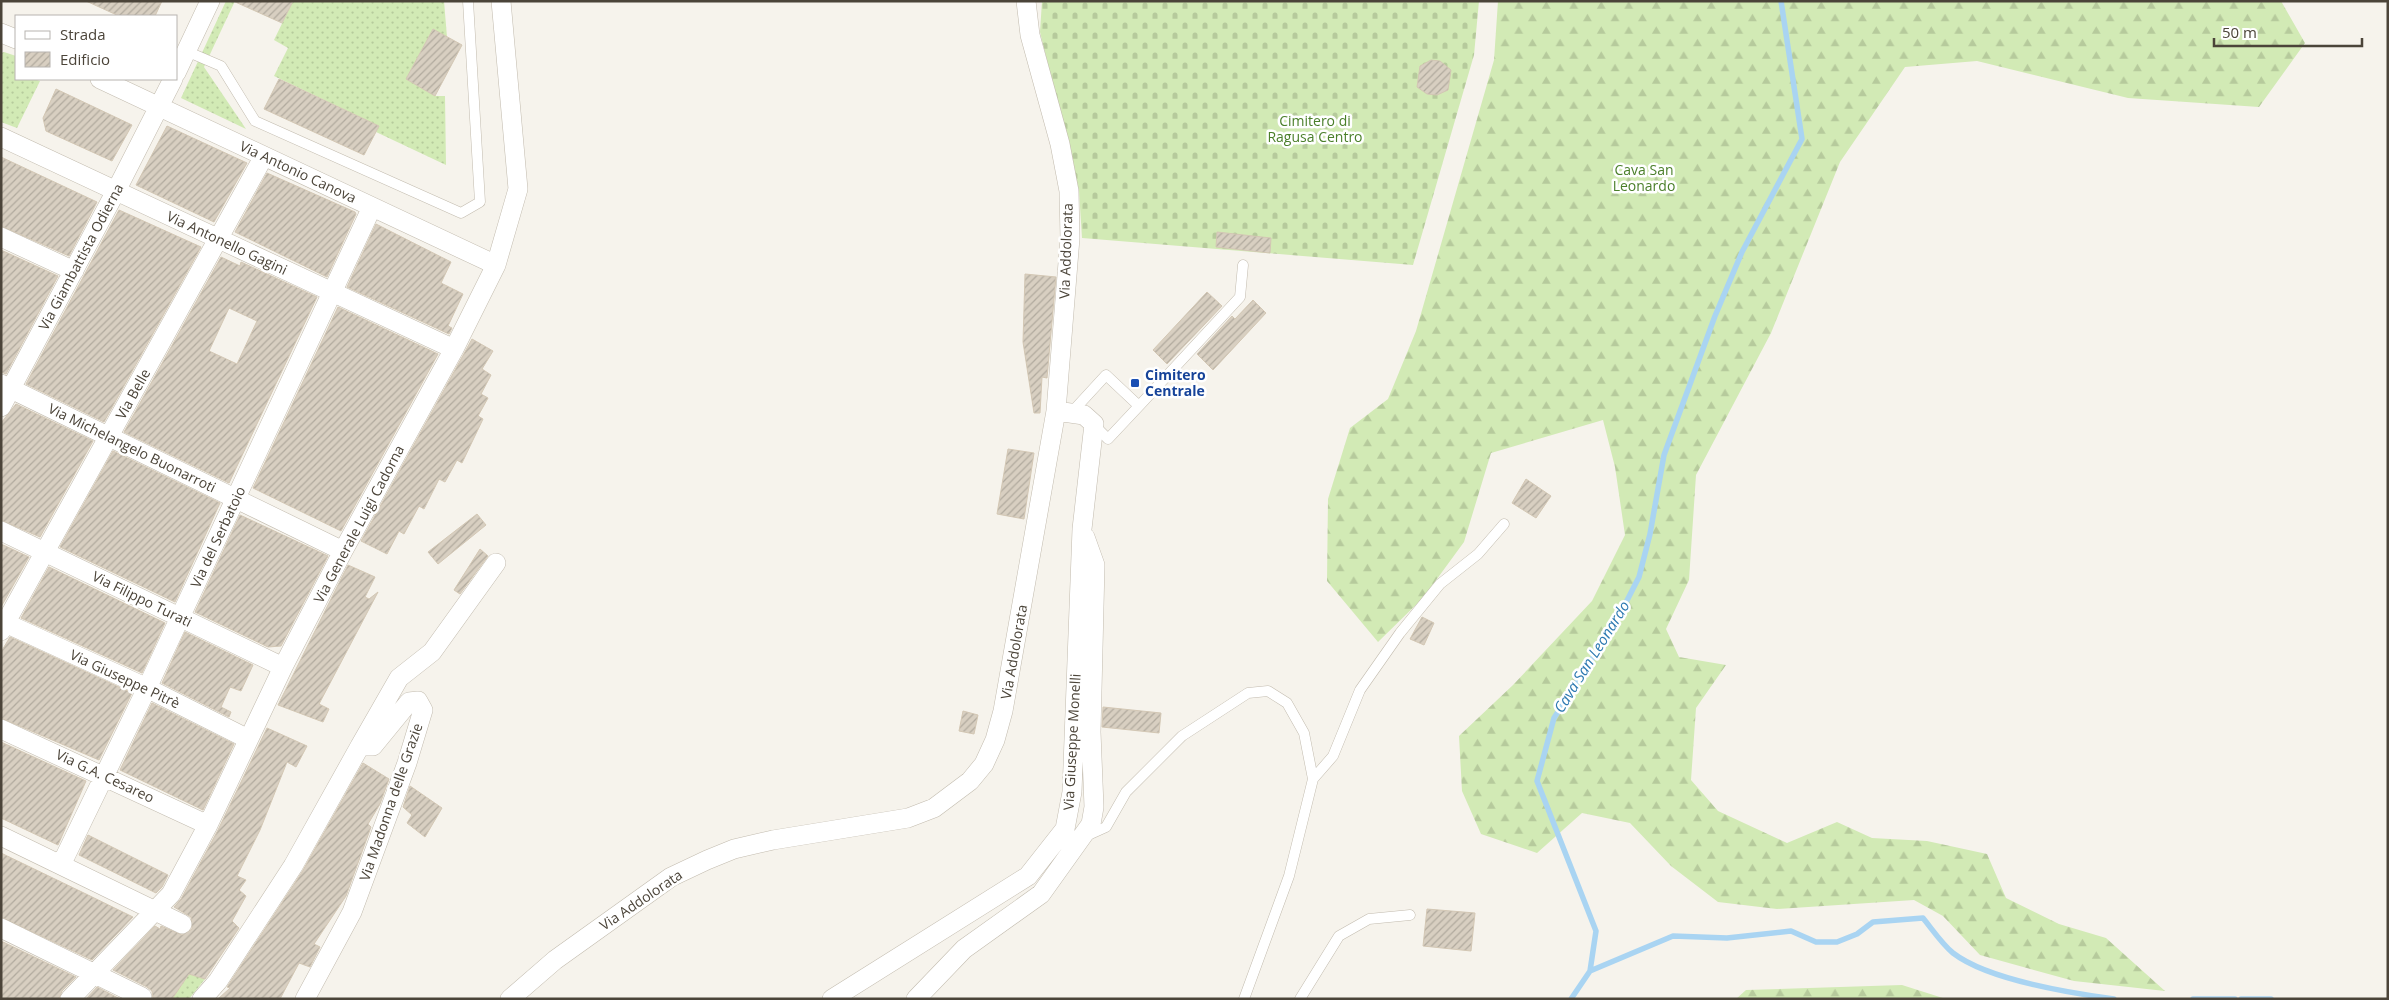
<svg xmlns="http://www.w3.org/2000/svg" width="2389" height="1000" font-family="'Open Sans',sans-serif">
<defs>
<pattern id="forest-firs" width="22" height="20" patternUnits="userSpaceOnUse" patternTransform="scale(1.25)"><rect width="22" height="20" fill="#d2eab5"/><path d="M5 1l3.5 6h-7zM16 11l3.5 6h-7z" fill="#b6ca9c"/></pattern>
<pattern id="cemetery-stones" width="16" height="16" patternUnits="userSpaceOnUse" patternTransform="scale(1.25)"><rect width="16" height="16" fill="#d2eab5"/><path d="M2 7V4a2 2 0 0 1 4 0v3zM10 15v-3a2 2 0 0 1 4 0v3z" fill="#b6ca9c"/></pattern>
<pattern id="garden-dots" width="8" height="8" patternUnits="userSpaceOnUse" patternTransform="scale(1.25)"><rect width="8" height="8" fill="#d2eab5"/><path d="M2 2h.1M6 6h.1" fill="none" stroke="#b6ca9c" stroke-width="1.8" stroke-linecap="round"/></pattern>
<pattern id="building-hatch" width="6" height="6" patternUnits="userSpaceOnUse" patternTransform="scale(1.25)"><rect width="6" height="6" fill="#d8cfc1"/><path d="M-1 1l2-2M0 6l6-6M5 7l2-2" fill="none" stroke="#b1aa9e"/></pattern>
</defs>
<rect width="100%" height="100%" fill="#f6f3ec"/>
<!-- forest -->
<path fill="url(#forest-firs)" d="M 1498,1 L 2281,1 L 2305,43 L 2259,107 L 2128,98 L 1977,61 L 1905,67 L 1840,162 L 1771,333 L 1696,475 L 1689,580 L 1666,629 L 1679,657 L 1726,665 L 1696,708 L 1691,780 L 1718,811 L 1787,843 L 1837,822 L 1872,838 L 1927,841 L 1987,854 L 2006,898 L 2059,924 L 2106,938 L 2165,991 L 2074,981 L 1980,955 L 1943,916 L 1914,900 L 1777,909 L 1718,902 L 1671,866 L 1630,823 L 1582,813 L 1537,853 L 1481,834 L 1462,791 L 1459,736 L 1513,685 L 1592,601 L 1625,535 L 1615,467 L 1603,420 L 1491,453 L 1464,542 L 1423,598 L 1378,642 L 1327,581 L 1328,499 L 1350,428 L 1388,399 L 1416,331 L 1494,60 Z
M 1902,985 L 1946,999 L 1736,999 L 1746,990 Z"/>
<!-- cemetery -->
<path fill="url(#cemetery-stones)" d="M 1042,1 L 1479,1 L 1474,55 L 1413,265 L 1082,238 L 1079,191 L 1040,32 Z"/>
<!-- garden -->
<path fill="url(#garden-dots)" d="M 226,1 L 235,1 L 204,67 L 246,129 L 181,98 Z
M 293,1 L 444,1 L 447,37 L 433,29 L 406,79 L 435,96 L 445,96 L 446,165 L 376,132 L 379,126 L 274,76 L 288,48 L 274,40 Z
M 4,52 L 16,56 L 16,79 L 34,79 L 40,81 L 17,128 L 1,122 L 1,53 Z
M 189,974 L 205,979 L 189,999 L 172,999 Z"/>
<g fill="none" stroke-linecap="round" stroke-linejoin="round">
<!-- stream -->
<path stroke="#a9d4f2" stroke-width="5.5" d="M 1590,971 L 1673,936 L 1727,938 L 1791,931 L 1816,942 L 1837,942 L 1857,934 L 1873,922 L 1923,918 C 1932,929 1942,944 1953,953 C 1988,980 2070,993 2114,999
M 1571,999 L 1590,971 L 1596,931 L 1537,781 L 1554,718 L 1617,620 L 1639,577 L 1650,534 L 1664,455 L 1715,316 L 1742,252 L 1802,139 L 1781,1
M 2193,999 L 2235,999
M 2241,999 L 2271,999"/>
</g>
<!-- building -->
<path fill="url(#building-hatch)" stroke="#d3c7b4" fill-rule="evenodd" d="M 86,1 L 162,1 L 155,16 L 119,16 Z
M 233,1 L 293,1 L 282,23 Z
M 433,29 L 462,45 L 435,96 L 406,79 Z
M 1431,60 L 1440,61 L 1451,70 L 1448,90 L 1437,95 L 1427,94 L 1417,87 L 1420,66 Z
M 279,79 L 379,126 L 364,155 L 264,109 Z
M 56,89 L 132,125 L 112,161 L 46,131 L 43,118 Z
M 167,126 L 247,163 L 214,222 L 136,185 Z
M 1,157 L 97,202 L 69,256 L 1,226 Z
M 267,173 L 355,212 L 356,214 L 327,277 L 235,232 Z
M 119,210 L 201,247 L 104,422 L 26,384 Z
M 376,224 L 451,262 L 441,283 L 463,294 L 448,326 L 452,328 L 449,334 L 347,287 Z
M 1217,232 L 1271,238 L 1270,253 L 1216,247 Z
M 1,250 L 58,276 L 6,374 L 1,372 Z
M 221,257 L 240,266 L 241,262 L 317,297 L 229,483 L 124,432 ZM 229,308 L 257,321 L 237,364 L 209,351 Z
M 1025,274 L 1056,277 L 1047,378 L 1042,377 L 1040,413 L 1034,413 L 1023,342 Z
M 1207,292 L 1222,306 L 1167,364 L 1153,350 Z
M 1253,300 L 1266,313 L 1213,370 L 1197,354 L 1232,316 L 1235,319 Z
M 338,307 L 438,354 L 341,531 L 253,488 Z
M 472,339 L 493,351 L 482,369 L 491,375 L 481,394 L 488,398 L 478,416 L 483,419 L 462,463 L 457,460 L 445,482 L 439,479 L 424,509 L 419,506 L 404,534 L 399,531 L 387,554 L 361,541 Z
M 16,404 L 93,441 L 40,537 L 1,520 L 1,423 Z
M 1008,449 L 1034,453 L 1024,519 L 997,514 Z
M 113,451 L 220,503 L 175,602 L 60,547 Z
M 1526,479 L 1551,496 L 1536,518 L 1512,503 Z
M 477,514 L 486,525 L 438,564 L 428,552 Z
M 240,515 L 328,556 L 281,646 L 268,647 L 195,612 Z
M 1,544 L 29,557 L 1,607 Z
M 480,549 L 488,556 L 460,594 L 454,590 Z
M 348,565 L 375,577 L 365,597 L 369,599 L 378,592 L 319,704 L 329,709 L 323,722 L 278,705 Z
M 49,567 L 165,623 L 142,673 L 21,618 Z
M 1422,617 L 1434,623 L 1424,645 L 1410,639 Z
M 185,632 L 253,665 L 241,691 L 230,687 L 221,707 L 231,712 L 229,717 L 162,683 Z
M 10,637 L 132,693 L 99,760 L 1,718 L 1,652 Z
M 152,703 L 234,744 L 203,810 L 120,770 Z
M 1103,707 L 1161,713 L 1159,733 L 1102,727 Z
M 963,711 L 978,715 L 974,734 L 959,731 Z
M 267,728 L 307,746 L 296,767 L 287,762 L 260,830 L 237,876 L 246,880 L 239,890 L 246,896 L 232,921 L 239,928 L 205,979 L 189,974 L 172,999 L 153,999 L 152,991 L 147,987 L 113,970 L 155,926 L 160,929 L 161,926 L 182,935 L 192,929 L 191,917 L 174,907 L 181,899 L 218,830 Z
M 1,742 L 86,781 L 58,845 L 1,818 Z
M 363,763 L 389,779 L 380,804 L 368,824 L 371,827 L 346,896 L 314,944 L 320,947 L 310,967 L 299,963 L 280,999 L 218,999 L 230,988 L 227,987 L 302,872 Z
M 410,786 L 442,808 L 425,837 L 407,823 L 412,815 L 403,807 Z
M 88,835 L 168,875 L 162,887 L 156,893 L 79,855 Z
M 1,853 L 86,894 L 133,917 L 92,960 L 1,917 Z
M 1427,909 L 1475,913 L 1471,951 L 1423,946 Z
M 1,941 L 76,977 L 62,991 L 59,999 L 1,999 Z
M 97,987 L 120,999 L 86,999 Z"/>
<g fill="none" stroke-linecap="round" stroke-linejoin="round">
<defs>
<path id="lane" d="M 186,51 L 221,66 L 255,121 L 461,213 L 480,202 L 468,1
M 1139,406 L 1240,297 L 1243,265
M 1072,412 L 1106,375 L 1139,406 L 1108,439 L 1094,425
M 1313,779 L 1333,756 L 1360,690 L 1400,633 L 1440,584 L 1478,554 L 1504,524
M 1086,836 L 1106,827 L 1126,792 L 1182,736 L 1248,693 L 1268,691 L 1287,703 L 1304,733 L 1313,779 L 1289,876 L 1244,999
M 1300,999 L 1339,936 L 1369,919 L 1410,915"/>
<path id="street" d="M 1,33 L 16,39
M 176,73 L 210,1
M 100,79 L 496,265
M 1,137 L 454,349
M 1,237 L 74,271
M 1,384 L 343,551
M 1,407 L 116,191 L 173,79
M 1,531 L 283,667
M 1,621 L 147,688 L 248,739
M 1,631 L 264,156
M 1,729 L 208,825
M 360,746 L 399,678 L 432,652 L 496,563
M 1,836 L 182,924
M 61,865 L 147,688 L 372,207
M 1,928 L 142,997
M 70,999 L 171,894 L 208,825 L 283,667 L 343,551 L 454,349 L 496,265 L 518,189 L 501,1
M 202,999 L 218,981 L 293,866 L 360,746 L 373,746 L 409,702 L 418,701 L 423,710 L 407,763 L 352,912 L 305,999
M 510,999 L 555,960 L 671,877 L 707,860 L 734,849 L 773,840 L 908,818 L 934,808 L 970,781 L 984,764 L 995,740 L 1003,711 L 1056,411 L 1070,238 L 1069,191 L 1060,144 L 1030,35 L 1026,1
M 832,999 L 1028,876 L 1065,829 L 1072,792 L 1082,529 L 1094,424 L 1084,415 L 1056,411
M 916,999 L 964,949 L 1041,894 L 1091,824 L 1094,807 L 1091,732 L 1095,565 L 1085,537"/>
</defs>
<!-- lane casing -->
<use href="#lane" stroke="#c2bbae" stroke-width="11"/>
<!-- street casing -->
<use href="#street" stroke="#c2bbae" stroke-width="20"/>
<!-- lane -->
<use href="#lane" stroke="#fff" stroke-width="10"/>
<!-- street -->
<use href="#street" stroke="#fff" stroke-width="19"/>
</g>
<!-- markers -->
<rect fill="#1a4fb4" stroke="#fff" stroke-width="2" x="1130" y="378" width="10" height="10" rx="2.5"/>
<g text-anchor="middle" stroke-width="5" stroke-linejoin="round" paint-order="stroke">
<!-- park labels -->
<g font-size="14" fill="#4a7f2a" stroke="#fff">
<text x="1315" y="126">Cimitero di<tspan x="1315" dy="16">Ragusa Centro</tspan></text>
<text x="1644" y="175">Cava San<tspan x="1644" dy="16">Leonardo</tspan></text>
</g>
<!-- street labels -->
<g font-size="14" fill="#4b4439" stroke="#fff">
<text transform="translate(298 172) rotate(25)" y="5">Via Antonio Canova</text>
<text transform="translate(227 243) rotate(25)" y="5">Via Antonello Gagini</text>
<text transform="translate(1066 251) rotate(-88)" y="5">Via Addolorata</text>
<text transform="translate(81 257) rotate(-62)" y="5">Via Giambattista Odierna</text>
<text transform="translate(133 394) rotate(-61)" y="5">Via Belle</text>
<text transform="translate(132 448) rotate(26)" y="5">Via Michelangelo Buonarroti</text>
<text transform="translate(359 524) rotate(-62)" y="5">Via Generale Luigi Cadorna</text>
<text transform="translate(218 537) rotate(-65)" y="5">Via del Serbatoio</text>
<text transform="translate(142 599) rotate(26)" y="5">Via Filippo Turati</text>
<text transform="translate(1014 652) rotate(-80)" y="5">Via Addolorata</text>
<text transform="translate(125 679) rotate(25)" y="5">Via Giuseppe Pitrè</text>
<text transform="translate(1072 742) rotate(-87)" y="5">Via Giuseppe Monelli</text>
<text transform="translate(105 776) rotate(25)" y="5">Via G.A. Cesareo</text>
<text transform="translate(391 802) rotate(-71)" y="5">Via Madonna delle Grazie</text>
<text transform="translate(641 900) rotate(-34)" y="5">Via Addolorata</text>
</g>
<!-- transit labels -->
<g font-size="14" font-weight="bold" fill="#164399" stroke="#fff" text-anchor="start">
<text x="1145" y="380">Cimitero<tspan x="1145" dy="16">Centrale</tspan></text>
</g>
<!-- water labels -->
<g font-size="15" font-style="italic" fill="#2e7ab2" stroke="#fff">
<text transform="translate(1592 657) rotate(-58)" y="5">Cava San Leonardo</text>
</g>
</g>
<!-- border -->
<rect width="2389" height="1000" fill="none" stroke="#4b4439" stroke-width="5"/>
<!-- legend -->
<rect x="15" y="15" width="162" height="65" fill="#ffffff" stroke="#b7b4b0"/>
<rect x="25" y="31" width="25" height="8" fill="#ffffff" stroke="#b7b4b0"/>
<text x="60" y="40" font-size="15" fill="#4b4439">Strada</text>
<rect x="25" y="52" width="25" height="15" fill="url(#building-hatch)" stroke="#b7b4b0"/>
<text x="60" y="65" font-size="15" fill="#4b4439">Edificio</text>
<!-- scale -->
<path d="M2214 38v8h148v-8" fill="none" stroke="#4b4439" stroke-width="2.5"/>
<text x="2222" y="38" font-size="15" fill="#4b4439" stroke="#ffffff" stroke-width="4" paint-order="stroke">50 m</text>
</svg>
